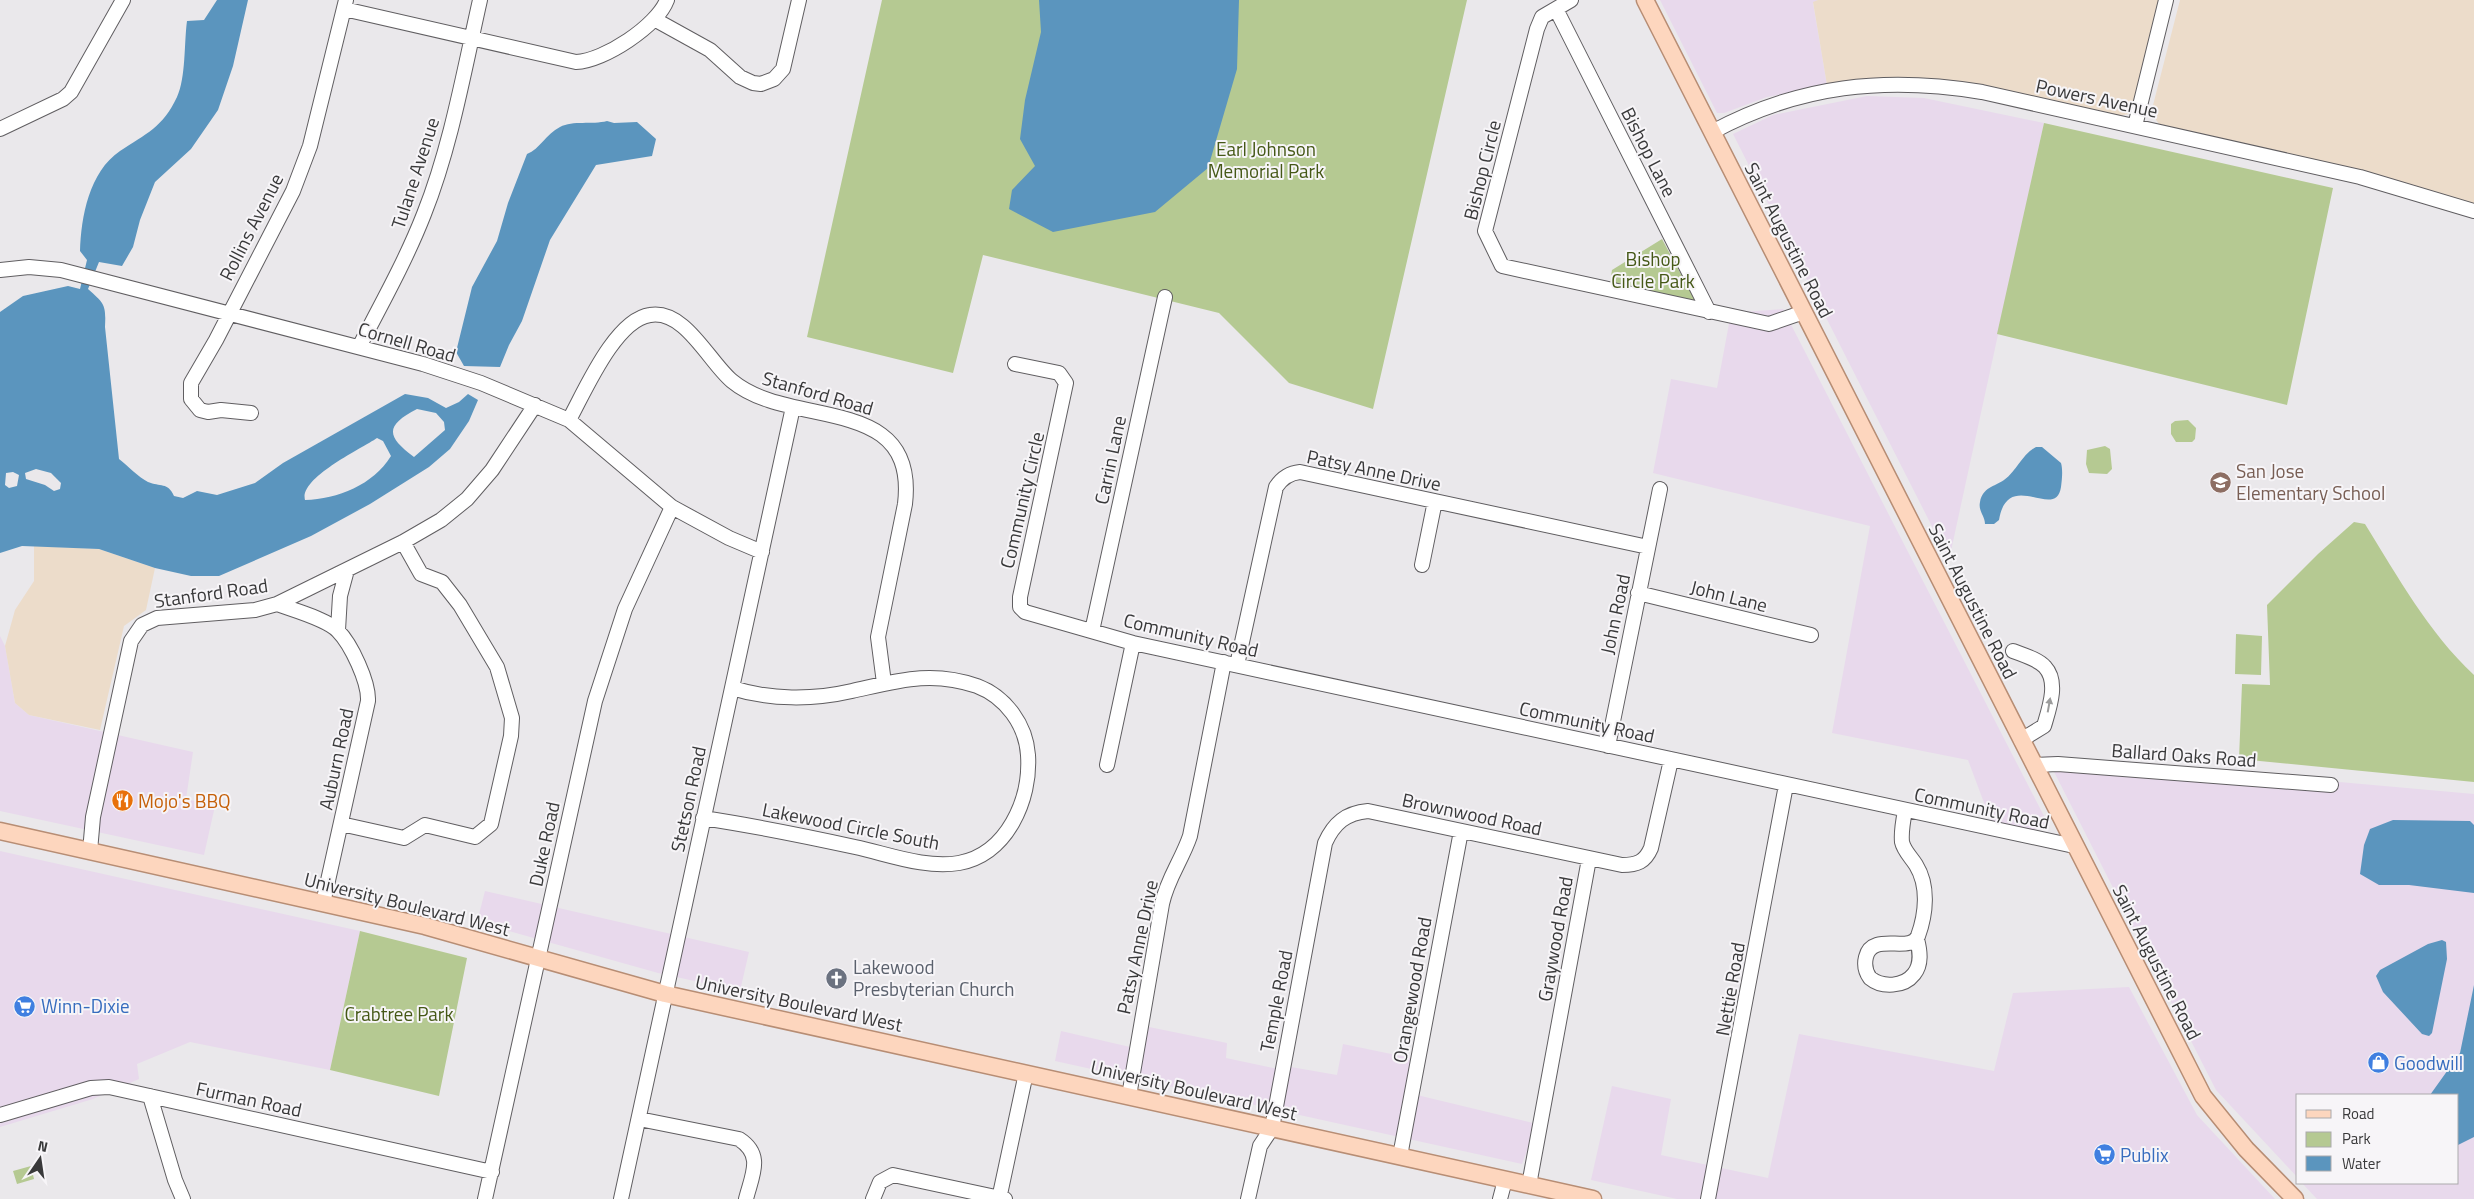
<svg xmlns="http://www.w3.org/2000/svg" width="2474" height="1199" font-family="'Titillium Web',sans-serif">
<rect width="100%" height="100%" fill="#eae8eb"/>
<!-- commercial -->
<path fill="#e8d9ec" d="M 1660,0 L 1818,0 L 1813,3 L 1827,85 L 1767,97 L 1724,113 L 1717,113 Z
M 1867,96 L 1924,98 L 2044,123 L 1949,560 L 1733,134 L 1773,115 Z
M 1783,309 L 2047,822 L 2034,830 L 1992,824 L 1968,760 L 1832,733 L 1870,526 L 1653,473 L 1671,379 L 1717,388 L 1731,313 Z
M 0,636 L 5,646 L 15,703 L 29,715 L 193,752 L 186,799 L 215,806 L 204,855 L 0,811 Z
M 2046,756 L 2474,794 L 2474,1199 L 2317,1199 L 2302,1183 L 2458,1183 L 2458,1095 L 2298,1095 L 2298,1178 L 2216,1090 Z
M 0,851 L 360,931 L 330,1070 L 190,1042 L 137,1064 L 139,1079 L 93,1099 L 0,1127 Z
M 485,891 L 749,952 L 740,991 L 658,973 L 477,922 Z
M 2129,987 L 2197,1115 L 2275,1199 L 1677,1199 L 1591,1180 L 1612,1086 L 1671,1099 L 1661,1155 L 1768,1178 L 1799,1034 L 1994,1071 L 2013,993 Z
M 1149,1027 L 1227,1043 L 1226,1058 L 1273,1068 L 1291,1067 L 1337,1075 L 1343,1044 L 1425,1061 L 1417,1095 L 1537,1124 L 1522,1164 L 1055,1061 L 1061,1031 L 1143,1050 Z"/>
<!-- industrial -->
<path fill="#ecdcca" d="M 1818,0 L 2160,0 L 2130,114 L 2116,116 L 1943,81 L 1891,78 L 1827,85 L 1813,2 Z
M 2180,0 L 2474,0 L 2474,207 L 2395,180 L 2159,124 L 2151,113 Z
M 34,546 L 99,549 L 155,568 L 146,610 L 124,626 L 100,730 L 29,715 L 15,703 L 5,646 L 15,610 L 34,581 Z"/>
<!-- green -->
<path fill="#b5c992" d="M 882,0 L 1467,0 L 1373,409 L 1289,383 L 1219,313 L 983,255 L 953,373 L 807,337 Z
M 2044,123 L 2333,188 L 2287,405 L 1997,334 Z
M 1662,239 L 1696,302 L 1610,283 L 1612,270 Z
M 2188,420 L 2196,428 L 2195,439 L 2192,442 L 2176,442 L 2171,434 L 2171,424 L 2175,421 Z
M 2105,446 L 2110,449 L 2112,469 L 2107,474 L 2089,473 L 2086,464 L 2087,450 Z
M 2354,522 L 2365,524 C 2398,577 2428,632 2474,675 L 2474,782 L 2239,759 L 2242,684 L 2270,685 L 2267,605 L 2318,554 Z
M 2236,634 L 2262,636 L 2261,675 L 2235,674 Z
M 360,931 L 467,958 L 439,1096 L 330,1070 Z
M 31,1166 L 34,1179 L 17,1184 L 13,1171 Z"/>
<!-- water -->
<path fill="#5b95be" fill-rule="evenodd" d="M 217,0 L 248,0 L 233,66 L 218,110 L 191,149 L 155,182 L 140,220 L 133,247 L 122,266 L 99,262 L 88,289 C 105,304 106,305 105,327 L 119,459 C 128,466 138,477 148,482 C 160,487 168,482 174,496 L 183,498 L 197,491 L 217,495 L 255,483 L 283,463 L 405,394 L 428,398 L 446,408 L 459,402 L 468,394 L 478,400 L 469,421 L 450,449 L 429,467 L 370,504 L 311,536 L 219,576 L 191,576 L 155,568 L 99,549 L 22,546 L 0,553 L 0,312 L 23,296 L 68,286 L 80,289 L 87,260 L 80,251 C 81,217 89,172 120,151 C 146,134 163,127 177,97 C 186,77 184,43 187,21 L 204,20 ZM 417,409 L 436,413 L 444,422 L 445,430 L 414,457 C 385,436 386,425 417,409 ZM 377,438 L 383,441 L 391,456 C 373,485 338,499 305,500 C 299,478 361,449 377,438 ZM 36,469 L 51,473 L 61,483 L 60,489 L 54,491 L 45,485 L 26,479 L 25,473 ZM 13,472 L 19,475 L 17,486 L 9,488 L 5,485 L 6,473 Z
M 1039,0 L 1239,0 L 1237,69 L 1208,168 L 1155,212 L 1053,232 L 1009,209 L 1012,190 L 1035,166 L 1020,139 L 1025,100 L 1041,32 Z
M 607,121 L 614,123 L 637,122 L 656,139 L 652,156 L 596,165 L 550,240 L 522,321 L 509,345 L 500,367 L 464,366 L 456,352 L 472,287 L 497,241 L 508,203 L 527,154 C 540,149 546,134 560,127 C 573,120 592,125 607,121 Z
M 2036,447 L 2042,447 L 2061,463 C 2063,470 2062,479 2061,487 C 2056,522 2008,467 1999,520 L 1994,524 L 1985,524 C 1985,516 1978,511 1980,502 C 1983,487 1994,487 2004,480 C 2017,471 2022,454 2036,447 Z
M 2393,820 L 2470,821 L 2474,825 L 2474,893 L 2409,885 L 2379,885 L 2360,874 L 2364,845 L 2370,829 Z
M 2442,940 L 2446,942 L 2447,959 L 2432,1033 L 2429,1036 L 2422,1034 L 2383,992 L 2376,976 L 2380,970 L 2428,944 Z
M 2474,985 L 2474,1137 L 2458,1145 L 2458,1095 L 2430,1095 L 2460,1053 Z"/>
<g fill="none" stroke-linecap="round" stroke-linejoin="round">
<defs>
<path id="minor" d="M 1571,0 L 1542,17 L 1537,29 L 1485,231 L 1502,266 L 1769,324 L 1804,312
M 344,9 L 576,62 C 604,61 657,26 667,0
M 1556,9 L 1709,312
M 654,19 L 710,50 L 740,77 L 753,83 L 761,84 L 774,79 L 783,69 L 799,0
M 2135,126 L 2166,0
M 0,129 L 63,99 L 71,92 L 123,0
M 1712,132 C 1799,85 1885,76 1982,92 L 2360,177 L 2474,211
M 0,270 L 29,267 L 61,270 L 423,364 L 481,383 L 569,420 L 672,507 L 729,538 L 762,552
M 359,347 C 382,303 406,260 424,214 C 451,146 464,71 480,0
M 1015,364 L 1059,373 L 1066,383 L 1020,597 L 1020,607 L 1025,612 L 1133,643 L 2074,846
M 251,413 L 221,410 L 208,412 L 200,410 L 191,399 L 191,383 L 216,340 L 293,191 L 310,146 L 346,0
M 569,420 C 585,391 615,320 650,315 C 685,309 709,362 732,381 C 791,430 918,392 905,504 L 878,637 L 884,683
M 1422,565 L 1435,501
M 1638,593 L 1811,635
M 277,604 C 293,610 327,619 338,631 C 351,644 369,682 368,701 L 323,903
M 338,630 L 340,596 L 347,570
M 1092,631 L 1165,297
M 2013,651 C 2023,655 2038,659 2045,667 C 2059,682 2049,709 2044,726 L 2021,740
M 1237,665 L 1276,487 C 1282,478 1289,473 1300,472 L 1648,547
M 1608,746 L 1660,489
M 1107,765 L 1133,643
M 2034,765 L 2058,764 L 2331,785
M 1905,811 C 1903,821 1901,832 1902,842 C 1904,851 1911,857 1916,865 C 1929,886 1926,914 1918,936 C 1911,954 1872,931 1866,957 C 1864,965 1865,971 1870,978 C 1882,988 1904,987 1914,974 C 1922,964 1920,951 1917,939
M 703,818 C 755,826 805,836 855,847 C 888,854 926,869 959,863 C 1007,854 1031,800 1028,755 C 1026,725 1006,697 977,686 C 931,670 897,681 852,691 C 813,700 770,700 732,688
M 341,824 L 404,838 L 425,825 L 475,837 L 491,824 L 511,736 L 512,718 L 497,667 L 460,605 L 442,582 L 421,574 L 403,542
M 90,851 L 93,817 L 131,641 L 142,625 L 157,618 L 255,610 L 277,604 L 403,542 L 441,520 L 467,499 L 492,470 L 535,405
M 150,1096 L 175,1180 L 183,1199
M 1129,1096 L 1162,904 C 1167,879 1182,860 1190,836 L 1224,662
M 0,1115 L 91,1088 L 109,1087 L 492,1172
M 639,1119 L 739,1139 C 764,1155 752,1175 746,1199
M 1400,1156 L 1461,831
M 1529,1185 L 1589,859
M 485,1199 L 595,701 L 625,609 L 672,507
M 621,1199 L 793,407
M 873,1199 L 880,1182 L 893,1175 L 1005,1199
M 999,1199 L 1026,1073
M 1248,1199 L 1260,1146 L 1272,1128 L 1325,843 C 1334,823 1346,813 1368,811 L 1622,865 C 1637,865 1645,862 1651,848 L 1671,760
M 1500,1199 L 1505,1180
M 1708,1199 L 1786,785"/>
<path id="major" d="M 1645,0 L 2203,1096 L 2246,1149 L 2295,1199
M 0,831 L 425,926 L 665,994 L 1593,1199"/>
</defs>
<!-- minor casing -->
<use href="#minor" stroke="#605e61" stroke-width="16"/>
<!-- major casing -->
<use href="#major" stroke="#b78d74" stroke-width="19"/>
<!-- minor -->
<use href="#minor" stroke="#fff" stroke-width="14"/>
<!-- major -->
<use href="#major" stroke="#fdd6be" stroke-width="16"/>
</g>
<!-- one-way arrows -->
<defs><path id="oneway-solid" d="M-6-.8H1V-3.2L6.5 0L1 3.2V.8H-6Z" transform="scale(1.25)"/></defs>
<use fill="#9c9c9c" href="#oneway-solid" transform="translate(2049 705) rotate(-80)"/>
<!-- icons -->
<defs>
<symbol id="school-disc" viewBox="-11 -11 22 22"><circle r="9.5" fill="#8d6e63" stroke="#f7f5f8"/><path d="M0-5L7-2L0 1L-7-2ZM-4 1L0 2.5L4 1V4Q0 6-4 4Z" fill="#fff"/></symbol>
<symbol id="restaurant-disc" viewBox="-11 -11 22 22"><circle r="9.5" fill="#e8710a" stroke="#f7f5f8"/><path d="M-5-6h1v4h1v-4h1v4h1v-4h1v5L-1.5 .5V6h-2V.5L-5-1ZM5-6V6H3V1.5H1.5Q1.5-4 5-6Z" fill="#fff"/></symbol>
<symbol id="church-disc" viewBox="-11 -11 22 22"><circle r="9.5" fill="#6b7280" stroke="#f7f5f8"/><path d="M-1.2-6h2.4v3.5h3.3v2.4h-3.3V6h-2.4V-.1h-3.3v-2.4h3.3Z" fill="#fff"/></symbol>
<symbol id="supermarket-disc" viewBox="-11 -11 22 22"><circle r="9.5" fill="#3f7fe0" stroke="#f7f5f8"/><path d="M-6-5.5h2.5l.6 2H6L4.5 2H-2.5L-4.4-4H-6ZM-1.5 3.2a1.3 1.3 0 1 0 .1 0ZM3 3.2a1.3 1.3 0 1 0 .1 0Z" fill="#fff"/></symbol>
<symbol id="shop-disc" viewBox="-11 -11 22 22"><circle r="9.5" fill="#3f7fe0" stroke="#f7f5f8"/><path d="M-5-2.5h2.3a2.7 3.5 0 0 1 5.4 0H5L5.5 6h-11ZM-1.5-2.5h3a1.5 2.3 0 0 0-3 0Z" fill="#fff"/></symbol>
</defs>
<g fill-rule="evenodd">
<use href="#school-disc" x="2208" y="470" width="25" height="25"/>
<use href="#restaurant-disc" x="110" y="788" width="25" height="25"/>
<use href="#church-disc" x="824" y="966" width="25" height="25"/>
<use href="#supermarket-disc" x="12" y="994" width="25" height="25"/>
<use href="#shop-disc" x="2366" y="1050" width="25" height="25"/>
<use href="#supermarket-disc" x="2092" y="1142" width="25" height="25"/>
</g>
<g text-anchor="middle" stroke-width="4" stroke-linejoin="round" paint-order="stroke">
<!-- street labels -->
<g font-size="19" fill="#39393a" stroke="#f7f5f8">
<text transform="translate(2097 98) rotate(12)" y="7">Powers Avenue</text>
<text transform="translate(1649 152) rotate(63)" y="7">Bishop Lane</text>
<text transform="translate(1482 170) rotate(-76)" y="7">Bishop Circle</text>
<text transform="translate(415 173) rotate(-72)" y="7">Tulane Avenue</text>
<text transform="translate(251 227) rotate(-63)" y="7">Rollins Avenue</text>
<text transform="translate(1789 240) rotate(63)" y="7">Saint Augustine Road</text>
<text transform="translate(407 342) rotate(16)" y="7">Cornell Road</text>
<text transform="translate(818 393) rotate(16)" y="7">Stanford Road</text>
<text transform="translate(1110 460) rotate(-78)" y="7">Carrin Lane</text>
<text transform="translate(1374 470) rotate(12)" y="7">Patsy Anne Drive</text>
<text transform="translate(1022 500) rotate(-77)" y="7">Community Circle</text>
<text transform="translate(211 593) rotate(-8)" y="7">Stanford Road</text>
<text transform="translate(1729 596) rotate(14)" y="7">John Lane</text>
<text transform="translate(1973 601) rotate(63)" y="7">Saint Augustine Road</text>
<text transform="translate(1615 614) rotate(-78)" y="7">John Road</text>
<text transform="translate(1191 635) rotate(13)" y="7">Community Road</text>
<text transform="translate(1587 722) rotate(12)" y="7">Community Road</text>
<text transform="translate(2184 755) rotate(4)" y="7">Ballard Oaks Road</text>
<text transform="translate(336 759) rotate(-78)" y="7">Auburn Road</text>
<text transform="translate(688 799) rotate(-78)" y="7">Stetson Road</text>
<text transform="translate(1982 808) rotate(12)" y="7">Community Road</text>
<text transform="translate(1472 814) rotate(12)" y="7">Brownwood Road</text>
<text transform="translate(851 826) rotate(11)" y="7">Lakewood Circle South</text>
<text transform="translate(544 844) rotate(-78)" y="7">Duke Road</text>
<text transform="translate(407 904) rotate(14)" y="7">University Boulevard West</text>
<text transform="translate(1555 939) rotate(-80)" y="7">Graywood Road</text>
<text transform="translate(1137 947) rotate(-78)" y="7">Patsy Anne Drive</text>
<text transform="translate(2157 962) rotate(63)" y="7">Saint Augustine Road</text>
<text transform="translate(1730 989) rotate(-80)" y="7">Nettie Road</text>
<text transform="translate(1412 990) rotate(-80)" y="7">Orangewood Road</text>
<text transform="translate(1276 1001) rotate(-79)" y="7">Temple Road</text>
<text transform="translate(799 1003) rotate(12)" y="7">University Boulevard West</text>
<text transform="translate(1194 1090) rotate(13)" y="7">University Boulevard West</text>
<text transform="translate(249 1099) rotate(12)" y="7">Furman Road</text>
</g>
<!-- park labels -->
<g font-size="19" fill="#455816" stroke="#f7f5f8">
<text x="1266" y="156">Earl Johnson<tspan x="1266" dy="22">Memorial Park</tspan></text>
<text x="1653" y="266">Bishop<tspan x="1653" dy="22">Circle Park</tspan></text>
<text x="399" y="1021">Crabtree Park</text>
</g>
<!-- education labels -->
<g font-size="19" fill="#785e54" stroke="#f7f5f8" text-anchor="start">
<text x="2236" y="478">San Jose<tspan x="2236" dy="22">Elementary School</tspan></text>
</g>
<!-- food labels -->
<g font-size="19" fill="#c56008" stroke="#f7f5f8" text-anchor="start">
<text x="138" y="808">Mojo's BBQ</text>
</g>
<!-- worship labels -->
<g font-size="19" fill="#5b616d" stroke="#f7f5f8" text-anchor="start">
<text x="853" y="974">Lakewood<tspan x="853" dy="22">Presbyterian Church</tspan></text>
</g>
<!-- shop labels -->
<g font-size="19" fill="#366cbe" stroke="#f7f5f8" text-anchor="start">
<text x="41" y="1013">Winn-Dixie</text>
<text x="2394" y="1070">Goodwill</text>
<text x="2120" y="1162">Publix</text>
</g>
</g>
<!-- legend -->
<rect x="2296" y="1094" width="162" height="90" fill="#f7f5f8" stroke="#abaaac"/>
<rect x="2306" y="1110" width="25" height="8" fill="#fdd6be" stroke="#abaaac"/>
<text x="2342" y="1119" font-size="15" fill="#39393a">Road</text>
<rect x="2306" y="1132" width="25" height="15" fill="#b5c992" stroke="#abaaac"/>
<text x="2342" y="1144" font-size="15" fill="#39393a">Park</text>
<rect x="2306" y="1156" width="25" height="15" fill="#5b95be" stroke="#abaaac"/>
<text x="2342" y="1169" font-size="15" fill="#39393a">Water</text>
<!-- north arrow -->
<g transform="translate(40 1159) rotate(13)" stroke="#f7f5f8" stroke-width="4" paint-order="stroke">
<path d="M0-4L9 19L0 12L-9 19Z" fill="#39393a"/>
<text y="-8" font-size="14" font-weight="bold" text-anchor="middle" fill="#39393a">N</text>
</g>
</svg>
